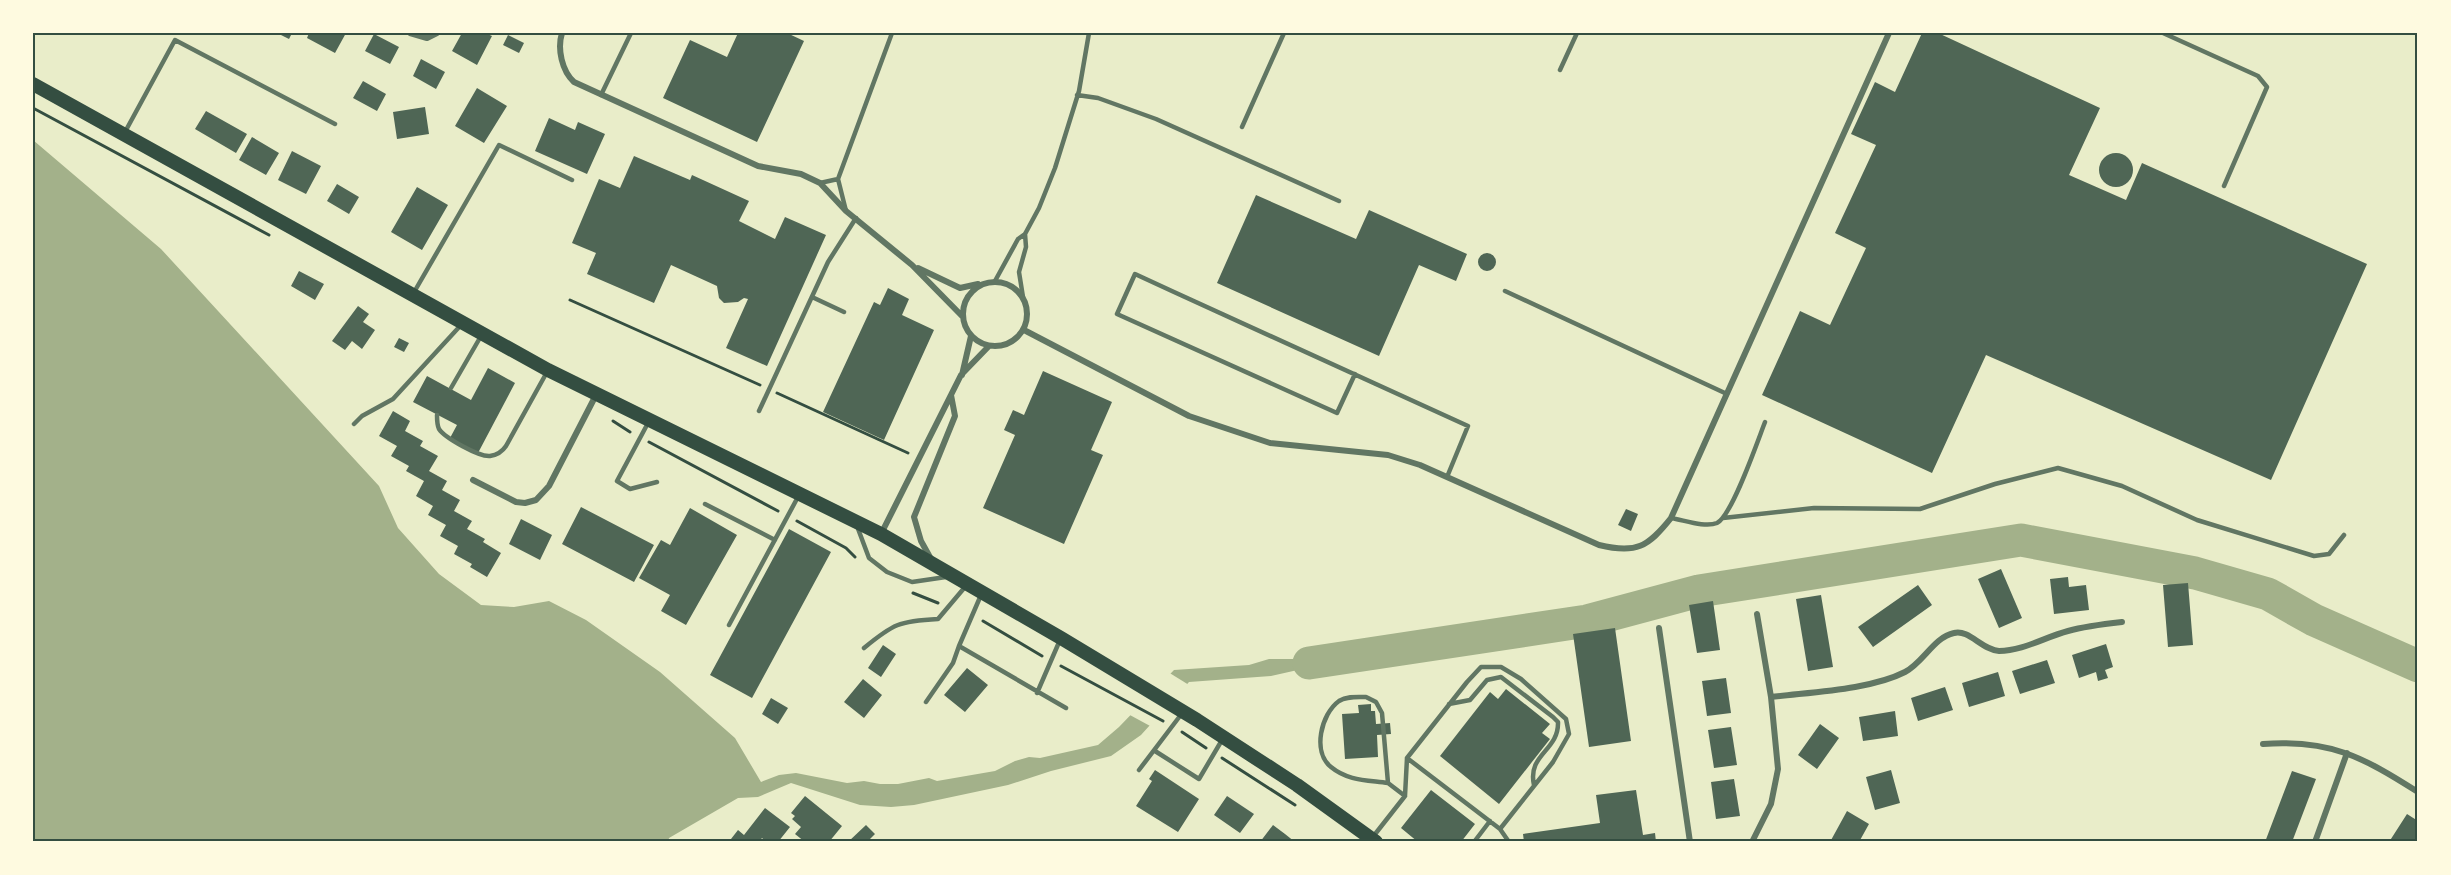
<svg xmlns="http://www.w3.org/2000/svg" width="2451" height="875" font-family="'Titillium Web',sans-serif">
<rect width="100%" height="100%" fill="#e9edc9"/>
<!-- water -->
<path fill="#a3b18a" d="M 33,140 L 161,249 L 379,486 L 398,528 L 439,574 L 481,605 L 514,607 L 549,601 L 586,620 L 660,672 L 735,738 L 761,782 L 779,775 L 796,773 L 847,783 L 864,781 L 880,784 L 898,784 L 929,778 L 937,781 L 995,771 L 1015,761 L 1029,757 L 1040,758 L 1098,745 L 1119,727 L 1174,670 L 1249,665 L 1269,659 L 1308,659 L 1311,667 L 1271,676 L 1189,682 L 1141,735 L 1111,756 L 1051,771 L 1008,785 L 914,805 L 891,807 L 860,805 L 791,783 L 758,797 L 738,798 L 669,838 L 668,842 L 33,842 Z"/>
<!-- pier -->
<path fill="#e9edc9" d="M 1168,672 L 1189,685 L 1152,727 L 1128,714 Z"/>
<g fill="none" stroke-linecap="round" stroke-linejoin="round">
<!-- river -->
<path stroke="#a3b18a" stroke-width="33" d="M 1309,663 L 1587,621 L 1699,591 L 2021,540 L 2195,573 L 2268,594 L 2314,620 L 2418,666"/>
</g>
<!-- building -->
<path fill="#4f6655" d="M 277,33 L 292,33 L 289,39 Z
M 309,33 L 346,33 L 335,53 L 307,38 Z
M 462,33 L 485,33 L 492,36 L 477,65 L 452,51 Z
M 738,33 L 787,33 L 804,41 L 757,142 L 663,98 L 690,40 L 727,57 Z
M 1922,33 L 1938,33 L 2100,108 L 2069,175 L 2126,200 L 2142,163 L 2367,264 L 2271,480 L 1986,355 L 1932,473 L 1762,395 L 1800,311 L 1830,325 L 1866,248 L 1835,233 L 1876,145 L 1851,134 L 1875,82 L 1895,92 Z
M 374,34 L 399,47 L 390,64 L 365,51 Z
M 508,35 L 524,43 L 519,53 L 503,45 Z
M 421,59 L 445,72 L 436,89 L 413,76 Z
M 363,81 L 386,94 L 377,111 L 353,98 Z
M 477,88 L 507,106 L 484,143 L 455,126 Z
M 425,107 L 429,134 L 397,139 L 393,112 Z
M 206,111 L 247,134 L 236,153 L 195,129 Z
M 549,118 L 575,130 L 578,122 L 605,134 L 587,174 L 535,151 Z
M 252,137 L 279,153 L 266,175 L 239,160 Z
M 292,151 L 321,166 L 306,194 L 278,180 Z
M2099 170a17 17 0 1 1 34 0a17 17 0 1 1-34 0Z
M 634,156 L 690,180 L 692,175 L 749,201 L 739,221 L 775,239 L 785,217 L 826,235 L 767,366 L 726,348 L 748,299 L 744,298 L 738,302 L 724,303 L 719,298 L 717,286 L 671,265 L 654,303 L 587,274 L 596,253 L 572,243 L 599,179 L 620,188 Z
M 337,184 L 359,197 L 349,214 L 327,201 Z
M 417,187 L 448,205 L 422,250 L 391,232 Z
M 1256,195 L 1356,239 L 1369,210 L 1467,254 L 1456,281 L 1419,265 L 1379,356 L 1217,283 Z
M1478 262a9 9 0 1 1 18 0a9 9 0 1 1-18 0Z
M 299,271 L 324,284 L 315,300 L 291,286 Z
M 888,288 L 909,299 L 902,315 L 934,330 L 884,440 L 823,412 L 874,302 L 880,305 Z
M 358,306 L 369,314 L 363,322 L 375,330 L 362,349 L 352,341 L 345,350 L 332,341 Z
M 399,338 L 409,343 L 404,352 L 394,347 Z
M 488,368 L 515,383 L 478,453 L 450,438 L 457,425 L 413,402 L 427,376 L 471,400 Z
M 1043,371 L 1112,402 L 1091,450 L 1103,455 L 1064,544 L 983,508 L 1015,435 L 1004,430 L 1013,410 L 1024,415 Z
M 393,411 L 410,421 L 405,431 L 423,441 L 420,446 L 438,456 L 429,471 L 447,481 L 442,490 L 460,500 L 454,511 L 472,521 L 467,529 L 485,539 L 483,542 L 501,553 L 487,577 L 470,567 L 472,564 L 454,554 L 458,546 L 440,536 L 446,525 L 428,515 L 433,506 L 416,496 L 424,481 L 406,471 L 409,466 L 391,456 L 397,446 L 379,436 Z
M 581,507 L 654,545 L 634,582 L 562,544 Z
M 690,508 L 737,535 L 686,625 L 661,611 L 670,595 L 639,578 L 661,540 L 670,545 Z
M 1626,509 L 1638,514 L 1631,531 L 1618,525 Z
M 521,519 L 552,535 L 540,560 L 509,544 Z
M 789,529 L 831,552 L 752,698 L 710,675 Z
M 2001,569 L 2022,618 L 1999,628 L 1978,579 Z
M 2068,577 L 2069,587 L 2086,585 L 2089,610 L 2054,614 L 2050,579 Z
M 2188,583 L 2193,645 L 2168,647 L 2163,585 Z
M 1918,585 L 1932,605 L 1873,647 L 1858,627 Z
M 1821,595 L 1833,667 L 1808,671 L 1796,599 Z
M 1713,601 L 1720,650 L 1697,653 L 1689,605 Z
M 1615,628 L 1631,741 L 1589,747 L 1573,634 Z
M 2106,644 L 2113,667 L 2105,670 L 2108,678 L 2098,681 L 2096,672 L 2079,678 L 2072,655 Z
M 883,645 L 896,654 L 881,677 L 868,668 Z
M 2047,660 L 2055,683 L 2020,694 L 2012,671 Z
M 967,668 L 988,685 L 965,712 L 944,695 Z
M 1998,672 L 2005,696 L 1969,707 L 1962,683 Z
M 1726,678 L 1731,713 L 1707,716 L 1702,681 Z
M 863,679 L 882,695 L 864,718 L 844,702 Z
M 1945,687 L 1953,710 L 1918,721 L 1911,698 Z
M 1506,689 L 1550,724 L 1542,733 L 1550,739 L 1499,804 L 1440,756 L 1490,692 L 1498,699 Z
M 771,698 L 788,708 L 778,724 L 762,714 Z
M 1371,704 L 1371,711 L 1375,711 L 1376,724 L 1390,723 L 1391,734 L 1377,735 L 1378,757 L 1345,759 L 1342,714 L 1359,713 L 1358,705 Z
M 1895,711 L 1898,736 L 1863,741 L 1859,717 Z
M 1820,724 L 1839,738 L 1817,769 L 1798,755 Z
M 1731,727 L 1737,765 L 1714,768 L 1708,730 Z
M 1155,770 L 1199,799 L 1178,832 L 1136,806 L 1152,781 L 1149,779 Z
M 1891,770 L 1900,803 L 1875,810 L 1866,777 Z
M 2292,771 L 2316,779 L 2292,842 L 2265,842 Z
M 1734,779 L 1740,816 L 1716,819 L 1711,782 Z
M 1431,790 L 1475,824 L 1461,842 L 1418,842 L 1401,828 Z
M 1636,790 L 1643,835 L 1655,833 L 1656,842 L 1524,842 L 1523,834 L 1600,823 L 1596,795 Z
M 805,796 L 842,826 L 829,842 L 805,842 L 795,834 L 801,827 L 792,819 L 795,816 L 791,813 Z
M 1227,796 L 1254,814 L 1240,833 L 1214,815 Z
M 765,808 L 790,827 L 778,842 L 766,842 L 762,838 L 759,842 L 734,842 L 731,839 L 738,830 L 744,835 Z
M 1847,811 L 1869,824 L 1859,842 L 1830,842 Z
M 2407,814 L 2418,821 L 2418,842 L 2389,842 Z
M 866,825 L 875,834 L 867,842 L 848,842 Z
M 1273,825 L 1285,834 L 1295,842 L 1260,842 Z"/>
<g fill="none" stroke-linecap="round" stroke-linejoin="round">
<!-- path -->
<path stroke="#344e41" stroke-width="3" d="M 33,108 L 269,235
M 570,300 L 760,385
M 777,393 L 908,453
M 613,421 L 630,432
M 649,442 L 778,511
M 797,521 L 846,548 L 855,557
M 913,593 L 938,603
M 983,621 L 1042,656
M 1061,666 L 1163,721
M 1182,732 L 1206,748
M 1222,758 L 1295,805"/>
<!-- service -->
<path stroke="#617663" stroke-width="4.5" d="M 2163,33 L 2258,76 L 2267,87 L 2224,186
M 1560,70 L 1577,33
M 601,95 L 631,33
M 1077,95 L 1098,98 L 1156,119 L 1339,201
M 1242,127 L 1284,33
M 125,132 L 175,40 L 335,124
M 820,183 L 838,179
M 846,211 L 838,179 L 892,33
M 995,281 L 1018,239 L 1025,234 L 1039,208 L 1055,168 L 1079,91 L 1089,33
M 1505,291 L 1727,394
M 413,294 L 499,145 L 572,180
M 812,297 L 844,312
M 1023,297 L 1019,272 L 1026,247 L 1025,234
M 1355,374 L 1337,413 L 1117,314 L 1135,274 L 1174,292 L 1468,426 L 1447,477
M 451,388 L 481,336
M 759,411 L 828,262 L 856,218
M 437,415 C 437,420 437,425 439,429 C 445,438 479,457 490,456 C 497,455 502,452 506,446 L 547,372
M 648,423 L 617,481 L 630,489 L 657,482
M 354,424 L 362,416 L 393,399 L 461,325
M 705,504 L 775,540
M 1671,518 C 1684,520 1705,528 1717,523 C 1732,516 1758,440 1765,422
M 1723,518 L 1814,508 L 1920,509 L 1995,484 L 2058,468 L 2122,486 L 2197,520 L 2314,556 L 2329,554 L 2344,535
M 857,526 L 869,558 L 887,572 L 912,582 L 946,577
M 981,595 L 959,646 L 1066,708
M 729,625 L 799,495
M 864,648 C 893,624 899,621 938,619 L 965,587
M 1037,693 L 1060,640
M 1366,697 L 1376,702 L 1382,713 L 1388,783 C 1367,780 1348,781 1331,767 C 1312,752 1321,714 1339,701 C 1347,696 1357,697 1366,697 Z
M 926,702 L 953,663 L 959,646
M 1449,704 L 1470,700 L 1487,680 L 1501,677 L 1553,717 L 1558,722 C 1559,751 1527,754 1534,785
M 1155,751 L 1199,779 L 1222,740
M 1407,758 L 1500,829 L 1509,842
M 1139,770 L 1183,712
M 1388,783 L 1405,796
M 1372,838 L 1405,796 L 1407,758 L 1467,682 L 1481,667 L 1501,667 L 1521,679 L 1566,719 L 1569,734 L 1553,762 L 1500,829
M 1474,842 L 1490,821"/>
<!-- minor -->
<path stroke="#617663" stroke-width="6" d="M 410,33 L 427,38 L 437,33
M 562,33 C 557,49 562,71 574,82 L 758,166 L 801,174 L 820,183 L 846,211 L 912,265 L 963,317
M 918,268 L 960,288 L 978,284
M963 314a32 32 0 1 1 64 0a32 32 0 1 1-64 0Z
M 1024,330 L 1189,416 L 1270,443 L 1388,455 L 1420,465 L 1599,545 C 1636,554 1648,547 1671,518 L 1889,33
M 962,375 L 971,336
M 473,480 L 516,502 L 525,503 L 536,500 L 549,486 L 596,395
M 881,534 L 961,375 L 989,346
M 931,559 L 921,541 L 914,517 L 955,416 L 951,395
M 1659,628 L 1690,842
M 1771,697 C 1810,692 1870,690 1905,672 C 1923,663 1934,637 1954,633 C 1969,629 1982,650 1999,651 C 2023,651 2045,637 2068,631 C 2086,626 2104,624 2122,622
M 2263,744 C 2330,739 2363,757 2418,792
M 1752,842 L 1771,804 L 1778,769 L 1771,697 L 1757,614
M 2315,842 L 2347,753"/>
<!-- trunk -->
<path stroke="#344e41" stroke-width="14" d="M 33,84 L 548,370 L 881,534 L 1061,638 L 1197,720 L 1297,785 L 1376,842"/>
</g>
<!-- border -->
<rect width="2451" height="875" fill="none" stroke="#fefae0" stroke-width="69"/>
<rect x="34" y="34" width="2382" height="806" fill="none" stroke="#344e41" stroke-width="2"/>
</svg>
